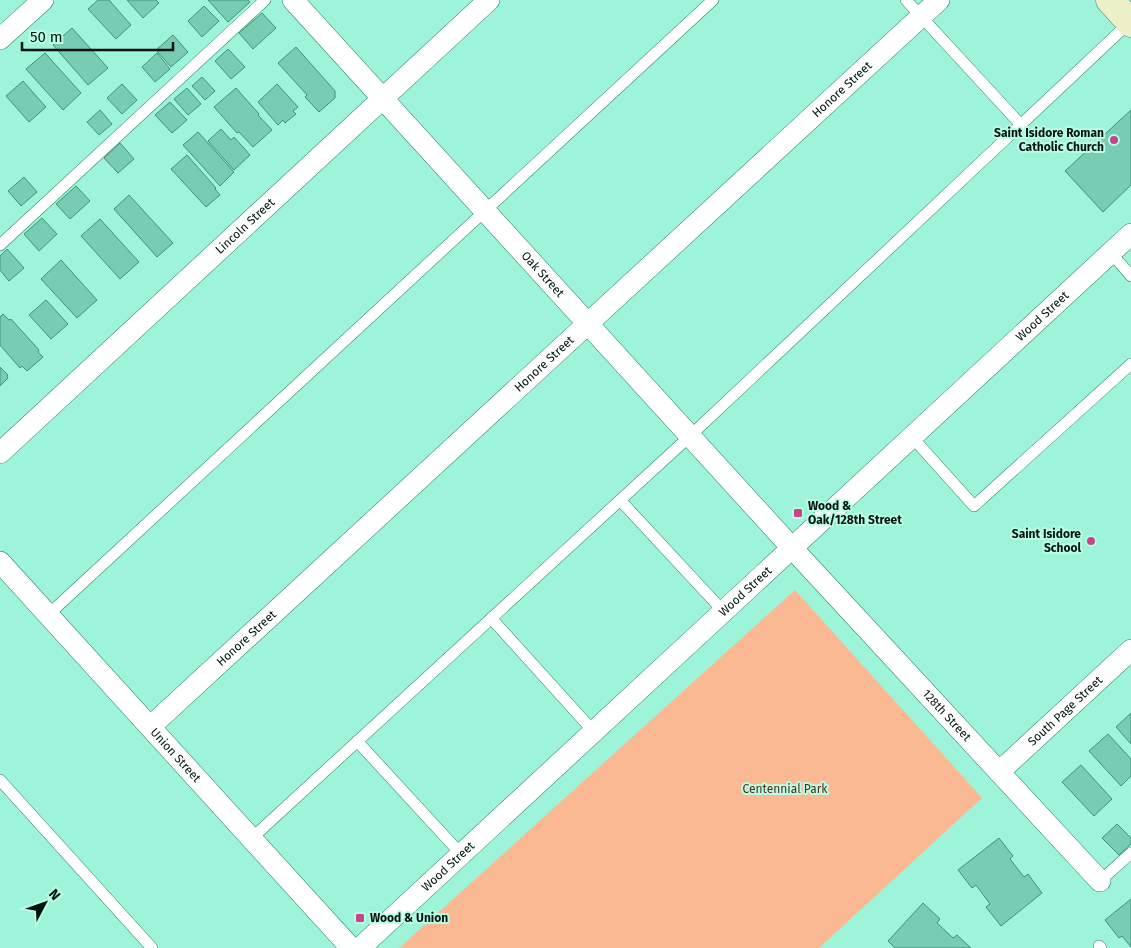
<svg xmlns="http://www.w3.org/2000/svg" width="1131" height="948" font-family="'Fira Sans',sans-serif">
<rect width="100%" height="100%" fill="#9ef4d8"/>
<!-- green -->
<path fill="#fab992" d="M 795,590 L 982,798 L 819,948 L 399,948 Z"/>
<!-- building -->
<path fill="#78ccb2" stroke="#3c927a" d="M 98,0 L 109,0 L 131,25 L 116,39 L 88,9 Z
M 127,0 L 156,0 L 159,3 L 143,18 Z
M 208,0 L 248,0 L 250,2 L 228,22 Z
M 204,6 L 219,21 L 202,37 L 188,21 Z
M 262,13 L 276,28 L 253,49 L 239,33 Z
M 72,28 L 108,68 L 88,85 L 53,45 Z
M 173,35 L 188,52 L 171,67 L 156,50 Z
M 296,47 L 335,91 L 335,98 L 319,112 L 305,97 L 307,95 L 278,63 Z
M 228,49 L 245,67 L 231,79 L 215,61 Z
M 45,53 L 81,93 L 63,110 L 26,69 Z
M 157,53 L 170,69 L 155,82 L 142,67 Z
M 202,77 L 215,91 L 205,100 L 192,86 Z
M 23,81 L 46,107 L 29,122 L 6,96 Z
M 122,84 L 137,100 L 122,114 L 107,98 Z
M 277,84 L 298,107 L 293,111 L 296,114 L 285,123 L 283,120 L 278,125 L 258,102 Z
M 187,88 L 201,104 L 188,115 L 174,99 Z
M 236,88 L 259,114 L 258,115 L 272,130 L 253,147 L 239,132 L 237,133 L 214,107 Z
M 170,102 L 187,120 L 172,133 L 155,115 Z
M 100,110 L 112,124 L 99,135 L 87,122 Z
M 1131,110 L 1131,185 L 1103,212 L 1065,171 Z
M 221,129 L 231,140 L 234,137 L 250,155 L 234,170 L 208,141 Z
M 198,132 L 234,172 L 220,186 L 183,145 Z
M 120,143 L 134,159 L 118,173 L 104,158 Z
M 187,155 L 216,188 L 215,189 L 220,195 L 206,207 L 171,169 Z
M 24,177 L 37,192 L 21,206 L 8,191 Z
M 76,186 L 90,201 L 70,219 L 56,204 Z
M 129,195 L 173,243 L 157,257 L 114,209 Z
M 42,218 L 57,234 L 39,251 L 24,234 Z
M 100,219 L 139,262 L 120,279 L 81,236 Z
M 7,249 L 24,268 L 9,281 L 0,270 L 0,256 Z
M 61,260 L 97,300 L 77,318 L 41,279 Z
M 46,300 L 68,324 L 51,339 L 29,315 Z
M 3,314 L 9,320 L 11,319 L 39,350 L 38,352 L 43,357 L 27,371 L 22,366 L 20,368 L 0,345 L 0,317 Z
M 0,367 L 8,375 L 7,376 L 8,378 L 0,386 Z
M 1131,713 L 1131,744 L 1116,727 Z
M 1108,734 L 1131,759 L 1131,776 L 1121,786 L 1089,751 Z
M 1081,765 L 1112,799 L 1094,816 L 1062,782 Z
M 1117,824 L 1131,838 L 1131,844 L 1119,855 L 1102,838 Z
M 999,838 L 1013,856 L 1010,859 L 1024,877 L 1028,874 L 1042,893 L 1001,926 L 986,907 L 990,904 L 976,885 L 972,888 L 958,870 Z
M 1131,899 L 1131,947 L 1122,936 L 1119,938 L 1105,920 Z
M 923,903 L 940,919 L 937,923 L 953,938 L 957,935 L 971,948 L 895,948 L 888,941 Z"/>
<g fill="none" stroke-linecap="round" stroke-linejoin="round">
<defs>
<path id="lane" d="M 906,0 L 1021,125
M 0,245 L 265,0
M 1111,253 L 1131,276
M 912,437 L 974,506 L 1131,364
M 620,500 L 724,612
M 48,615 L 713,0
M 491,618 L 594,732
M 357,741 L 461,854
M 0,780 L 152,948
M 252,838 L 690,436 L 1130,22
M 1100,881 L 1131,853
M 1099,946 L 1101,948"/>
<g id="street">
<path id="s1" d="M 293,0 L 792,548 L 1100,881"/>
<path d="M 0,39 L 43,0"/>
<path id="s2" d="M 0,453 L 489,0"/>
<path id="s3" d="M 0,562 L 351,948"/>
<path id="s4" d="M 150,727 L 939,0"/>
<path id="s5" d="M 999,772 L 1131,650"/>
<path id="s6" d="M 360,948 L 1131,234"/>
</g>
<path id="secondary" d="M 1110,0 L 1131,23"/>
</defs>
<!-- lane casing -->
<use href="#lane" stroke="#29826b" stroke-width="12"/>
<!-- street casing -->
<use href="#street" stroke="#29826b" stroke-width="22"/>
<!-- secondary casing -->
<use href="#secondary" stroke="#29826b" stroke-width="29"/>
<!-- lane -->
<use href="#lane" stroke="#fff" stroke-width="11"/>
<!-- street -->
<use href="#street" stroke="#fff" stroke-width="21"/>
<!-- secondary -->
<use href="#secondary" stroke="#edefc8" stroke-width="28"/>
</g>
<!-- markers -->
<g fill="#c84489" stroke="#bafde6" stroke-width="2">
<circle cx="1114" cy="140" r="5"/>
<rect x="793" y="508" width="10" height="10" rx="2.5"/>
<circle cx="1091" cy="541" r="5"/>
<rect x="355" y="913" width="10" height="10" rx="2.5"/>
</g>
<g text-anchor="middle" stroke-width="4" stroke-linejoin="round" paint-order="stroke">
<!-- street labels -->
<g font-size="12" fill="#00140d" stroke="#bafde6">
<text dy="4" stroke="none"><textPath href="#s4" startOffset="941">Honore Street</textPath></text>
<text dy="4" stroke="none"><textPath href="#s2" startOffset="334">Lincoln Street</textPath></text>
<text dy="4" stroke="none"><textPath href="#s1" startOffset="371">Oak Street</textPath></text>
<text dy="4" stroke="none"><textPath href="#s6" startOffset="930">Wood Street</textPath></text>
<text dy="4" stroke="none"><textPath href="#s4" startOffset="536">Honore Street</textPath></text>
<text dy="4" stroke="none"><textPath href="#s6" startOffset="525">Wood Street</textPath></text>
<text dy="4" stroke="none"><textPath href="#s4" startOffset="131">Honore Street</textPath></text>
<text dy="4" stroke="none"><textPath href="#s5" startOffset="90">South Page Street</textPath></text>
<text dy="4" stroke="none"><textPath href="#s1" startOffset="969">128th Street</textPath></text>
<text dy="4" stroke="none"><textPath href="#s3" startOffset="261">Union Street</textPath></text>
<text dy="4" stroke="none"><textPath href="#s6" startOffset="120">Wood Street</textPath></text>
</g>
<!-- poi labels -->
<g font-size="12" font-weight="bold" fill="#00140d" stroke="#bafde6" text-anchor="end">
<text x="1104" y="137">Saint Isidore Roman<tspan x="1104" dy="14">Catholic Church</tspan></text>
<text x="808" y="510" text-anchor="start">Wood &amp;<tspan x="808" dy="14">Oak/128th Street</tspan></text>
<text x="1081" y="538">Saint Isidore<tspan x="1081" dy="14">School</tspan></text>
<text x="370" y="922" text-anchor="start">Wood &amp; Union</text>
</g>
<!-- park labels -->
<g font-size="12" fill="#522e17" stroke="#bafde6">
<text x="785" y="793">Centennial Park</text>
</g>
</g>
<!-- north arrow -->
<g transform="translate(45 903) rotate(49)" stroke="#bafde6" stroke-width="4" paint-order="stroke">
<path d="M0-4L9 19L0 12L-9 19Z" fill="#00140d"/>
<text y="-8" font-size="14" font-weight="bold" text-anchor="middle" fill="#00140d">N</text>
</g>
<!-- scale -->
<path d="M22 42v8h151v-8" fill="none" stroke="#00140d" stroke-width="2.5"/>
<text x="30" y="42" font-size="15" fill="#00140d" stroke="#bafde6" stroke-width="4" paint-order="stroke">50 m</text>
</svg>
